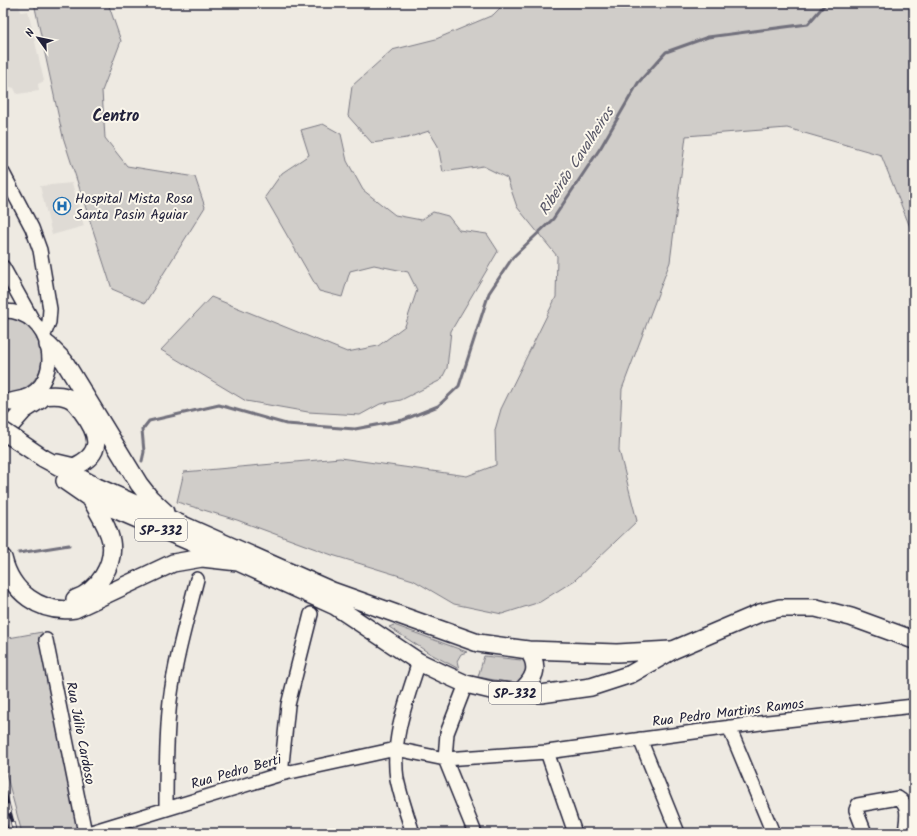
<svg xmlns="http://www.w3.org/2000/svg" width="917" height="836" font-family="Kalam,sans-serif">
<rect width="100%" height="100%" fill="#eeeae2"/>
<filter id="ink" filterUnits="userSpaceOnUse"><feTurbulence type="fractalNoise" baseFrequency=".025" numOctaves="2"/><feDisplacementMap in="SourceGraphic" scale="8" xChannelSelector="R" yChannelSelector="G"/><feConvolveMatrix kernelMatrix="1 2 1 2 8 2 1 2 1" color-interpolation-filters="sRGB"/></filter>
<g filter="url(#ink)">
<!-- built -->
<path fill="#dfdbd5" d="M 3,3 L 18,3 L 21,12 L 28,11 L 44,81 L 38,84 L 39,91 L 17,94 L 14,88 L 10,87 L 3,60 Z
M 72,183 L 84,226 L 52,235 L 40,186 Z"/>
<!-- green -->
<path fill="#d0cdc9" stroke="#797882" d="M 34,3 L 108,3 L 121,41 L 102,91 L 105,138 L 127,166 L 195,177 L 205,207 L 145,303 L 112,289 L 63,137 Z
M 505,3 L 914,3 L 914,237 L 881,155 L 787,128 L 686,136 L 670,262 L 622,389 L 619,450 L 637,521 L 575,580 L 540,602 L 502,614 L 454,604 L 413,580 L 332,555 L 237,520 L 177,502 L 184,472 L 340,458 L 467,476 L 496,465 L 495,430 L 501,409 L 556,297 L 557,256 L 517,207 L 507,178 L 483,166 L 443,172 L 438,146 L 429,131 L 407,138 L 372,143 L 348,116 L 352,86 L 392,50 L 436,39 L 493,15 Z
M 323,124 L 341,134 L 347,161 L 363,190 L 395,215 L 421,220 L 433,212 L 448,216 L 459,230 L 487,234 L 498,251 L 451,331 L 447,368 L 441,380 L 401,400 L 380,404 L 360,415 L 308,412 L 246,401 L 161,350 L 211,297 L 347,352 L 378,346 L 405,326 L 417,290 L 408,272 L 374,265 L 350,271 L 342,297 L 319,291 L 265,197 L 282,173 L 309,155 L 301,130 Z
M 3,316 C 58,323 53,393 3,394 Z
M 394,625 L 467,652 L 461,654 L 457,661 L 459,669 L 429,653 L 389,627 Z
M 42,632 L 67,768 L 84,833 L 22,833 L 3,762 L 3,639 Z
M 484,656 L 521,660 L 530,664 L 527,682 L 511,683 L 478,677 Z"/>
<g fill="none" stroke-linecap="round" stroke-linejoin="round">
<!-- stream -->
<path stroke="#716f7c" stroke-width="3" d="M 142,461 L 144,452 L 142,430 L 149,421 L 219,405 L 286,424 L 355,429 L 403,420 L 438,406 L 459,386 L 489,293 L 513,257 L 553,219 L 601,147 L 638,83 L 666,52 L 708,37 L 808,24 L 826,3
M 19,553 L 69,545"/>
<defs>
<path id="minor" d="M 3,173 L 32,228 L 40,250 L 50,309 L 49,322 L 44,335
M 3,267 L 33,321
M 3,311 C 52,309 67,383 22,398
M 46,640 L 85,833
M 466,684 L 447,733 L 445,759 L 475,833
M 729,727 L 773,833
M 640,739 L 678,833
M 547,752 L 575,833
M 281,774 L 288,705 L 311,614
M 166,808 C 166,773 166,737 170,701 C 175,660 187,619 197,579
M 88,833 L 281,774 L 396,749 L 445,759 L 547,752 L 768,722 L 914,706
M 413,833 C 407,815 401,798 397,779 C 391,739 407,699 419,662
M 865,833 L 856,810 L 858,805 L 898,798 C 911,805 906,821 905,833"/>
<path id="major" d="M 48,345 L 64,361 L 139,484 L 150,498 L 165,512
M 11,402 C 25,399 52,392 66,397 C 74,399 79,406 83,413 C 100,436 103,454 74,467 L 57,463
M 3,434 L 24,410 L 41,399
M 43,458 L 97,487 L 332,591 L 478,643 L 528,650 L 617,653 L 671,650
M 65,481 L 91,499 L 221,555
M 3,558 C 11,592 40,614 75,609 L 173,563 L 202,558 L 238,562 L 335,606 L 419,662 L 444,674 L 466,684 L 491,690 L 541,694 L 591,687 L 631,674 L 673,650 L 760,613 L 780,608 L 816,608 L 851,617 L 914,640
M 75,599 C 98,591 115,565 111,541 C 108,526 98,512 91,499
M 519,693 C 534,680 541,668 528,650"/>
</defs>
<!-- minor casing -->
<use href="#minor" stroke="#22223b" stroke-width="16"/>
<!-- major casing -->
<use href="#major" stroke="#22223b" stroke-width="20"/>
<!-- minor -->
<use href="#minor" stroke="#fbf7ec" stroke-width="13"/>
<!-- major -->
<use href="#major" stroke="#fbf7ec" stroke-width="17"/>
<defs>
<path id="rail" d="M 3,787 L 15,833
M 3,816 L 7,833"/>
</defs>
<!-- rail casing -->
<use href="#rail" stroke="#22223b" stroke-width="4.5"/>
<!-- rail -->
<use href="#rail" stroke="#fbf7ec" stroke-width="3" stroke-dasharray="9" stroke-linecap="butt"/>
<defs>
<path id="major-bridge" d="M 3,431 L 43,458"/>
</defs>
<!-- major-bridge casing -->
<use href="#major-bridge" stroke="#22223b" stroke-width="20" stroke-linecap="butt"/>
<!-- major-bridge -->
<use href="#major-bridge" stroke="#fbf7ec" stroke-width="17"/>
</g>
</g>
<!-- icons -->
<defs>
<symbol id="hospital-ring" viewBox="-11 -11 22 22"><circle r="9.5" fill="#fbf7ec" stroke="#1f6fb2" stroke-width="1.5"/><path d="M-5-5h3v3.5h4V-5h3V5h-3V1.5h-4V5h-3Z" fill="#1f6fb2"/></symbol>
</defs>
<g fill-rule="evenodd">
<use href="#hospital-ring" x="52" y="196" width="20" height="20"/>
</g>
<g text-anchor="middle" stroke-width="4" stroke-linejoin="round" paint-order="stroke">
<!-- shield labels -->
<g fill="#fbf7ec" stroke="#636270" stroke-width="1">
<rect x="135" y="519" width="52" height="22" rx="3"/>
<rect x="489" y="682" width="52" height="22" rx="3"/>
</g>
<g font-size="13" font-weight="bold" fill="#22223b">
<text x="161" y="535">SP-332</text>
<text x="515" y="698">SP-332</text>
</g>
<!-- poi labels -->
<g font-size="14" fill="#22223b" stroke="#fbf7ec" text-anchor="start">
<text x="75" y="203">Hospital Mista Rosa<tspan x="75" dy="16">Santa Pasin Aguiar</tspan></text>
</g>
<!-- street labels -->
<g font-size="14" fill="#22223b" stroke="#fbf7ec">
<text transform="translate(728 712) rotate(-7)" y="5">Rua Pedro Martins Ramos</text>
<text transform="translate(81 733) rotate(79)" y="5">Rua Júlio Cardoso</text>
<text transform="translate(236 771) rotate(-16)" y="5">Rua Pedro Berti</text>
</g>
<!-- water labels -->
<g font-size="15" font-style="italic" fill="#575666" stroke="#fbf7ec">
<text transform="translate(576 161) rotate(-57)" y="5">Ribeirão Cavalheiros</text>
</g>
<!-- quarter labels -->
<g font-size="16" font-weight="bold" fill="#22223b" stroke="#fbf7ec">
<text x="116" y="121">Centro</text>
</g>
</g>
<!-- margin -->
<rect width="917" height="836" fill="none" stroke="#fbf7ec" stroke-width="16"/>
<rect x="8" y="8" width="901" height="820" fill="none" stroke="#22223b" stroke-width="1.5" filter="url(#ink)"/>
<!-- north arrow -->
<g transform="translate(38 38) rotate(303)" stroke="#fbf7ec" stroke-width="3" paint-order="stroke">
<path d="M0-3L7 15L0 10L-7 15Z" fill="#22223b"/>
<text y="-6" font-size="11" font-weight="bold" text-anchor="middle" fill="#22223b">N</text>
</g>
</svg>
